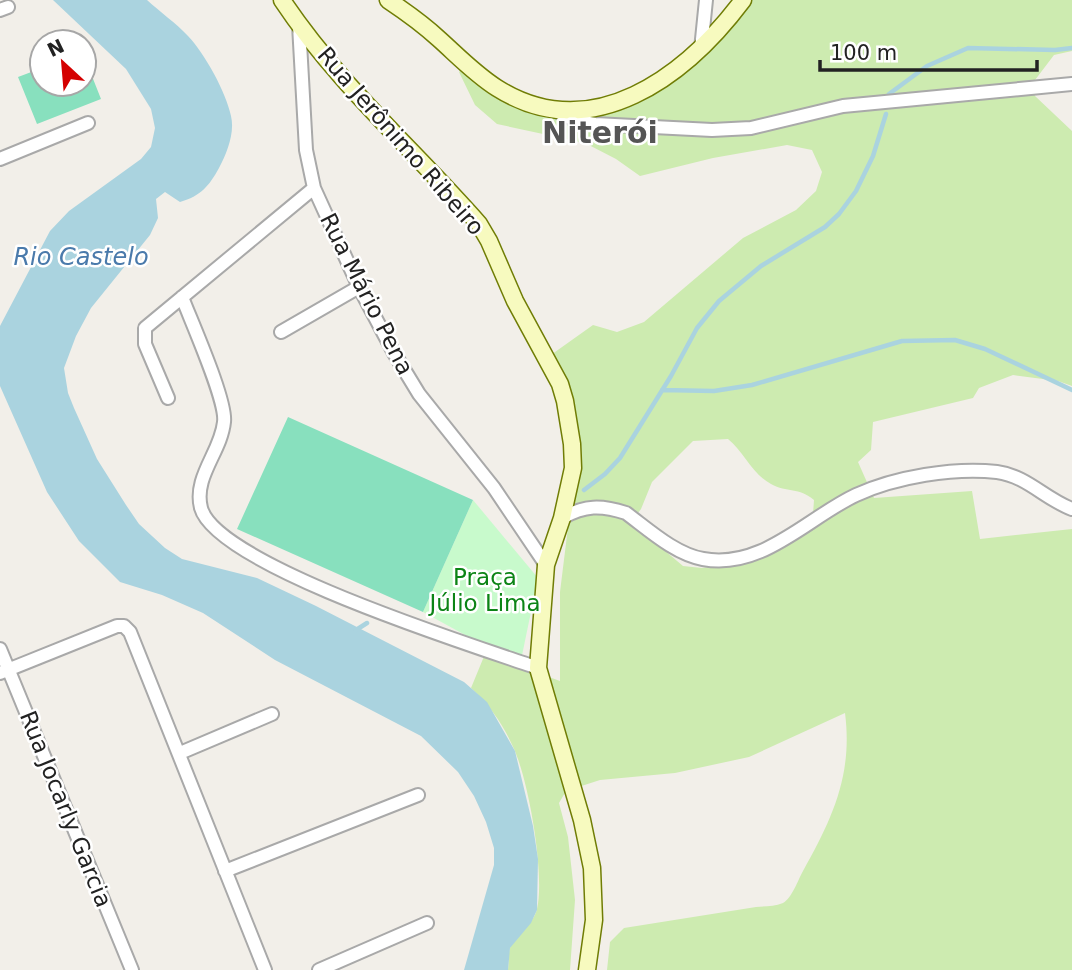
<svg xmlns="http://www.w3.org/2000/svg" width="1072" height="970" font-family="'DejaVu Sans',sans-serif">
<rect width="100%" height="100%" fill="#f2efe9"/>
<!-- grass -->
<path fill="#cdebb0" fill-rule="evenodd" d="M 751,0 L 1072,0 L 1072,51 L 1054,55 L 1032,84 L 1035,96 L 1072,131 L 1072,386 L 1058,381 L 1013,375 L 979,388 L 973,398 L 873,422 L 871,450 L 858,462 L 874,498 L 972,491 L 980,539 L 1072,529 L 1072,970 L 607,970 L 610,942 L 624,928 L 756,907 C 765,906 774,907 783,903 C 792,898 798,880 803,871 C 832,819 853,775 845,713 L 749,757 L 675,773 L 600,780 L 566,791 L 559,803 L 568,837 L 575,900 L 570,970 L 508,970 C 509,963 508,955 510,948 C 514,933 533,926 537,909 C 545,875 529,782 514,749 C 504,726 490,705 471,688 L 485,654 L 560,681 L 560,592 L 570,511 L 571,425 L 548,357 L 593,325 L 617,332 L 644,322 L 743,238 L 796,210 L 816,191 L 822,172 L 812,150 L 787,145 L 713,158 L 640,176 L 616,159 L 585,143 L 497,124 L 475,105 L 459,72 L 461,70 L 519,105 L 637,101 L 670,83 L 701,59 L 730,29 ZM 728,439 C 744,452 752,474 771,484 C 787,493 799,487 814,500 L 813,514 L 798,531 L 725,564 L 702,568 L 683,566 L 651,539 L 635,517 L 641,509 L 652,482 L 693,441 Z"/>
<!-- park -->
<path fill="#c8facc" d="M 473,500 L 538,578 L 520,665 L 423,612 Z"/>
<!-- pitch -->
<path fill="#88e0be" d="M 84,56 L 101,99 L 37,124 L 18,77 L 42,68 L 42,84 L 84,84 Z
M 288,417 L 473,500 L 423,612 L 237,529 Z"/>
<!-- water -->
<path fill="#aad3df" d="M 53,0 L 147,0 C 160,12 176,23 188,36 C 205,54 226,92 231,116 C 235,133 227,153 219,168 C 209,186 201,196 180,202 L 165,192 L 156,199 L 158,218 L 150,235 L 91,308 L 76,336 L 64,368 L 68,393 L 74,408 L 97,459 L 126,505 L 139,524 L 165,548 L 182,559 L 257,578 L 316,606 L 464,682 L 487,702 L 515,751 L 533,826 L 538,859 L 537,910 L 531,923 L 510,948 L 508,970 L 464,970 L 494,865 L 494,848 L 486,822 L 474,796 L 458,772 L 421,736 L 275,660 L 203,613 L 162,595 L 120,582 L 79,541 L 47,492 L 0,386 L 0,326 L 50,231 L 69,211 L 141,159 L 151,147 L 155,128 L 151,109 L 126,69 Z"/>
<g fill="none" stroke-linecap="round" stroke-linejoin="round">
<!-- stream -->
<path stroke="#aad3df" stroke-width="4.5" d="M 889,94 L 927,66 L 968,48 L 1055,50 L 1072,48
M 662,390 L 714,391 L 752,385 L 902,341 L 955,340 L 985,349 L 1072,390
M 584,490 L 605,474 L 620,458 L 671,376 L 697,328 L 719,301 L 761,266 L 825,227 L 839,214 L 856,191 L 873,156 L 886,114
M 356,630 L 367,623"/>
<defs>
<path id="street" d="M 0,10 L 8,7
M 299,25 L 306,150 L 314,188 L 359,287 L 394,353 L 419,394 L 494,488 L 546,565
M 701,49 L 706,0
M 556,111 L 577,121 L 595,124 L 712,130 L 751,128 L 843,106 L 1072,84
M 0,159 L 88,123
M 182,297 C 191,321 227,401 224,422 C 221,452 193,477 201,508 C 217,566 478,647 538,668
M 281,332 L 359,287
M 168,398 L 145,344 L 145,328 L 314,188
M 562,518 C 585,505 601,505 626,513 C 649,530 675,554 703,559 C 762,570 807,518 856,495 C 895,477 954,467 997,472 C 1027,476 1045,499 1072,509
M 0,649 L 132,970
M 0,673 L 117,626 L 124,626 L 130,632 L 265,970
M 180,753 L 272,714
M 225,871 L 418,795
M 319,970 L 427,923"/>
<path id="secondary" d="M 282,0 C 337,83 414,150 479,224 L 489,241 L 515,301 L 560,384 L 565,401 L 572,444 L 573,468 L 562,518 L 546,565 L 538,668 L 582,820 L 592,868 L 594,920 L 587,970
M 388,0 C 406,12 424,25 439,39 C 458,56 475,74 497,88 C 592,148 686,76 743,0"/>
</defs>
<!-- street casing -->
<use href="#street" stroke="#a9a9a9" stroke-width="16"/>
<!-- secondary casing -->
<use href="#secondary" stroke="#707d05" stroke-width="19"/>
<!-- street -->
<use href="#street" stroke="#fff" stroke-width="12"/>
<!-- secondary -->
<use href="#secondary" stroke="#f7fabf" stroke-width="16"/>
</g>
<g text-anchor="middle" stroke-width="5" stroke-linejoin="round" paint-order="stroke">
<!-- street labels -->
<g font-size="23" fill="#222" stroke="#fff">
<text transform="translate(401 141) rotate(49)" y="8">Rua Jerônimo Ribeiro</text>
<text transform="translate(367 294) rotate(63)" y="8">Rua Mário Pena</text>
<text transform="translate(66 809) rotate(68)" y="8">Rua Jocarly Garcia</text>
</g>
<!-- park labels -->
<g font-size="23" fill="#0c8416" stroke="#fff">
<text x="485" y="585">Praça<tspan x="485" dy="26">Júlio Lima</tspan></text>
</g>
<!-- water labels -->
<g font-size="24" font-style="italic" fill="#4a7aab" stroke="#fff">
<text x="81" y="265">Rio Castelo</text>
</g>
<!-- district labels -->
<g font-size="30" font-weight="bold" fill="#555" stroke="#fff">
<text x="600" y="143">Niterói</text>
</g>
</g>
<!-- north arrow -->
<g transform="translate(63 63) rotate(334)"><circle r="33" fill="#ffffff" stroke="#a7a7a7" stroke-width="2"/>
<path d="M0-5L12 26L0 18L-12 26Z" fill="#d40000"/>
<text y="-10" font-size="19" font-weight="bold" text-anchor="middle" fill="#222222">N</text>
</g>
<!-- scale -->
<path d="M820 60v10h217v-10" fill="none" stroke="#222222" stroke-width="3.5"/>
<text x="830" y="60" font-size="21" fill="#222222" stroke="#ffffff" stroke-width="5" paint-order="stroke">100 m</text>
</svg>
